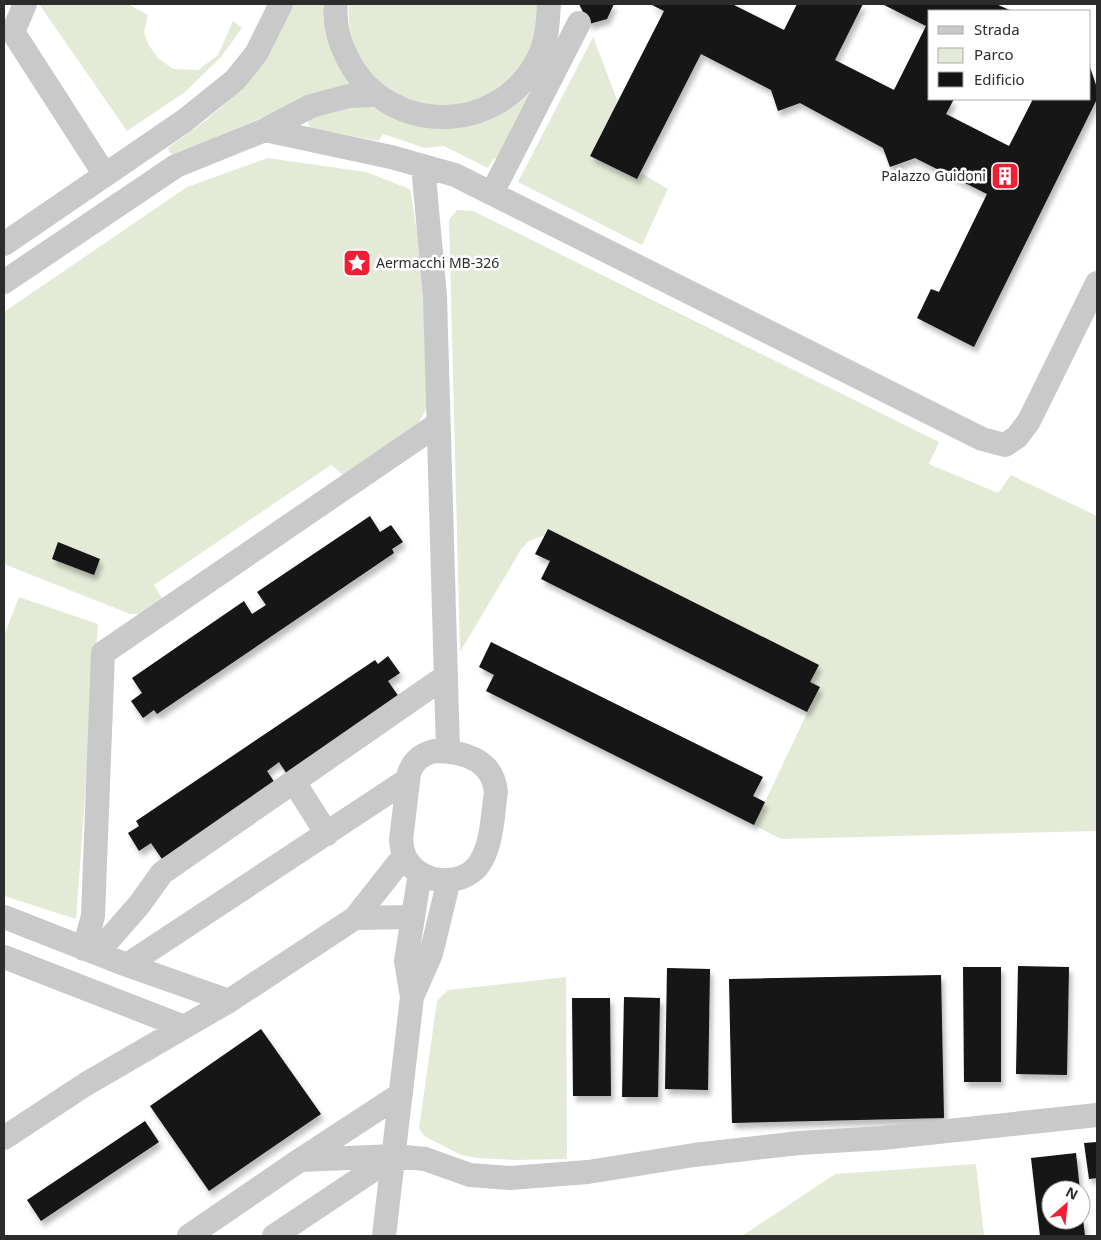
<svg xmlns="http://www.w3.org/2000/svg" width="1101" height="1240" font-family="'Noto Sans',sans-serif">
<defs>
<filter id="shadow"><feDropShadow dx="3" dy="5.5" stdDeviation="2.5" flood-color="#0004"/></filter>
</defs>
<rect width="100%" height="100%" fill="#fff"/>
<!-- green -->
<path fill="#e3ebd7" d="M 39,4 L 128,4 L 148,15 L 144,32 L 148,44 L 158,58 L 173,69 L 198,70 L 218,55 L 233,21 L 242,28 L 221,57 L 185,92 L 127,131 Z
M 293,4 L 326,4 C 329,39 330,56 352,84 L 323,92 L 173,155 L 170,153 L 168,148 L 205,121 L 227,102 L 270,49 Z
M 349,4 L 538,4 C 538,13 539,25 536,34 C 512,115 409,134 363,61 C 352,44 347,24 349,4 Z
M 593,37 L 618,102 L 590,156 L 637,179 L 641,173 L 668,189 L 642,245 L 518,182 Z
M 536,81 L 500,161 L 494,158 L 488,168 L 444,146 L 425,148 L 383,134 L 379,141 L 310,128 L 308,122 L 310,118 L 333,108 L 361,105 L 378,109 L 390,116 L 435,127 L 456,128 L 474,124 Z
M 268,158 L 366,172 L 410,189 L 425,282 L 427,408 L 418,424 L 347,478 L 331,465 L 154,585 L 165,603 L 142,614 L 130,614 L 4,564 L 4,312 L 187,187 Z
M 457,210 L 473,211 L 939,442 L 929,464 L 998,493 L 1011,475 L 1097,516 L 1097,831 L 781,839 L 754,825 L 819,688 L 810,682 L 818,665 L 548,529 L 545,535 L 529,541 L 522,548 L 460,652 L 449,220 Z
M 19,597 L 98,624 L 76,919 L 4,896 L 4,636 Z
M 566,977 L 567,1159 L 514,1160 L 478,1158 L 461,1155 L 424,1136 L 419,1128 L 437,1001 L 448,990 Z
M 976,1164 L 984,1236 L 742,1236 L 835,1174 Z"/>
<!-- building -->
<path fill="#131313" filter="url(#shadow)" d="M 579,4 L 614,4 L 607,19 L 589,24 Z
M 650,4 L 732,4 L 784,30 L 797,4 L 863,4 L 835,60 L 894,90 L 926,26 L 882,4 L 996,4 L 1012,11 L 930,11 L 930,99 L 954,99 L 946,114 L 1009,146 L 1033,99 L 1090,99 L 1090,67 L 1097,88 L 1097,99 L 974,347 L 917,318 L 931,289 L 939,292 L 987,194 L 915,158 L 890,167 L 883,148 L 800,103 L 778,111 L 771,90 L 701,54 L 637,179 L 590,156 L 664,11 Z
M 370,516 L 380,532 L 391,525 L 403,542 L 392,549 L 394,553 L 157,714 L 154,710 L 143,718 L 131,701 L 142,693 L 132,678 L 244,601 L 252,614 L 266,605 L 257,592 Z
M 548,529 L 819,665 L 810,682 L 820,687 L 807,712 L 541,579 L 550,561 L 535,554 Z
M 58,542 L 100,559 L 94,575 L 52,559 Z
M 491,642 L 763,777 L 753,796 L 765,802 L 754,825 L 486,691 L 494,675 L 479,667 Z
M 388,656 L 400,673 L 388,681 L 399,697 L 287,774 L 279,762 L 267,771 L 275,783 L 162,859 L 151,843 L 139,851 L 128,833 L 139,826 L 136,821 L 375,660 L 378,664 Z
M 1018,966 L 1069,967 L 1067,1075 L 1016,1074 Z
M 963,967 L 1001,967 L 1001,1082 L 964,1082 Z
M 667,968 L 710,969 L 708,1090 L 665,1089 Z
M 941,975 L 944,1118 L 732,1123 L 729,979 Z
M 624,997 L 660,998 L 658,1097 L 622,1097 Z
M 572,998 L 610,998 L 611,1096 L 573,1096 Z
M 261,1029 L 321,1114 L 209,1191 L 150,1106 Z
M 145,1121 L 159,1142 L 41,1221 L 27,1200 Z
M 1097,1142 L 1097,1178 L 1089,1179 L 1084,1143 Z
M 1076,1153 L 1080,1190 L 1051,1190 L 1051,1220 L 1081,1220 L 1082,1210 L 1085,1236 L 1040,1236 L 1031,1158 Z"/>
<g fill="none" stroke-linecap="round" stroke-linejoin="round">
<!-- minor -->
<path stroke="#c9c9c9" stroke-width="24" d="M 25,4 L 13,32 L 105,175
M 336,4 C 334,23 339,42 348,59 C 387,136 498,137 538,59 C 547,42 548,23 549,4
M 265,130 L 391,157 L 455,175 L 982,439 L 1005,445 L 1017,437 L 1029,421 L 1097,283
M 423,166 L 435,296 L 448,751
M 492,193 L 579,23
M 4,244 L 184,121 L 235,80 L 256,54 L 281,4
M 4,282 L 176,166 L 265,130 L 311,106 L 349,96 L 375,95
M 434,751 C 462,751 493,759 496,792 C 492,816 493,847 477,867 C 460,886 423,884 408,862 C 403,856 402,848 401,840 L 409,773 C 414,760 421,755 434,751 Z
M 294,782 L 327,834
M 4,917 L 127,965 L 229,1001
M 355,918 L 412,917
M 84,949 L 93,916 L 103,653 L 438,424
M 97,953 L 139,905 L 162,873 L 446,676
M 4,957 L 184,1027
M 127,965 L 407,780
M 412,997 L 431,954 L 449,880
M 4,1138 L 86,1084 L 229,1001 L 355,918 L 404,856
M 394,1156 L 300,1160 L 401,1094
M 189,1236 L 300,1160
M 274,1236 L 394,1156 L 425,1159 L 470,1175 L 510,1178 L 588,1172 L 694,1155 L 799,1143 L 882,1138 L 1097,1115
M 384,1236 L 412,997 L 406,961 L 420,873"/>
</g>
<!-- icons -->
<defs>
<symbol id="building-square" viewBox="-11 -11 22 22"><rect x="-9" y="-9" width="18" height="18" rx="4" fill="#f31d34" stroke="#fff"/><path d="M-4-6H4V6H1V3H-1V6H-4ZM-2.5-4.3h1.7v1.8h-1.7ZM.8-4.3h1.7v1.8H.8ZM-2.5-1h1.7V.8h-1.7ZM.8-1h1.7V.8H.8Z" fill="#fff"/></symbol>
<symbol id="sight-square" viewBox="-11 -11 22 22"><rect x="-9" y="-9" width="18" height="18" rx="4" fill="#f31d34" stroke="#fff"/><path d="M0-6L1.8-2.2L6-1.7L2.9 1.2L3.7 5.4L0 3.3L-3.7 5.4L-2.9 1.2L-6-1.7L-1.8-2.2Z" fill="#fff"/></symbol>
</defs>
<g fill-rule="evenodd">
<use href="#building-square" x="989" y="160" width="32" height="32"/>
<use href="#sight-square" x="341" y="247" width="32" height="32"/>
</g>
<g text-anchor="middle" stroke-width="5" stroke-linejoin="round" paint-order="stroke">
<!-- poi labels -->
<g font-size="14" fill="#2c2c2c" stroke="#fff" text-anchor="end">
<text x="986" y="181">Palazzo Guidoni</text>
<text x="376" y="268" text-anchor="start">Aermacchi MB-326</text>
</g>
</g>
<!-- border -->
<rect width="1101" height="1240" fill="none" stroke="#2c2c2c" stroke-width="10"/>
<!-- legend -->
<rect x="928" y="10" width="162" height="90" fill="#ffffff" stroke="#ababab"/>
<rect x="938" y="26" width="25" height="8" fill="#c9c9c9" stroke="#ababab"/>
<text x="974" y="35" font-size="15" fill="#2c2c2c">Strada</text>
<rect x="938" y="48" width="25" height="15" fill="#e3ebd7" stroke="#ababab"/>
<text x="974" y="60" font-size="15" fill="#2c2c2c">Parco</text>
<rect x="938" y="72" width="25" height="15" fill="#131313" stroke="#ababab"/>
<text x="974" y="85" font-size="15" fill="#2c2c2c">Edificio</text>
<!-- north arrow -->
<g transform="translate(1066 1205) rotate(27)"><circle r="24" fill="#ffffff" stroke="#ababab"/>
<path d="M0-4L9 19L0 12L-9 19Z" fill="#f31d34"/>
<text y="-8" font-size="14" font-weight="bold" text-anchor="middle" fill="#2c2c2c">N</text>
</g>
</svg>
